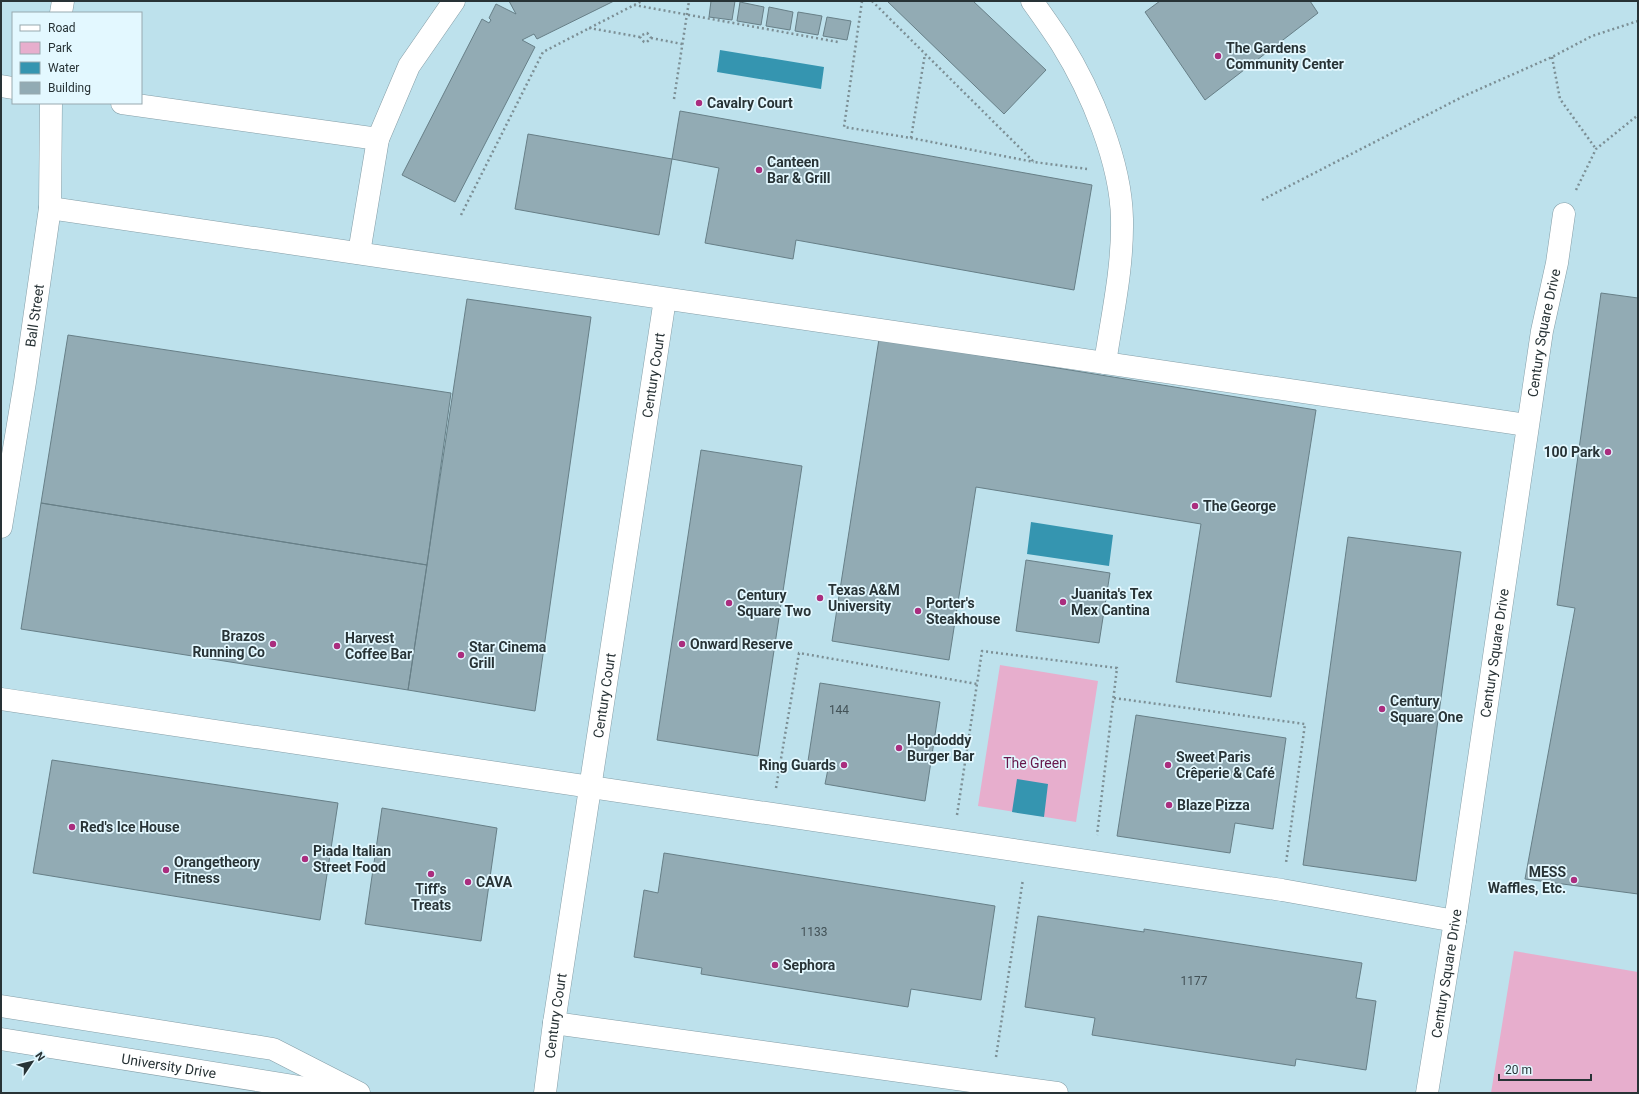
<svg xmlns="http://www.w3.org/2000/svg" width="1639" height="1094" font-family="Roboto,sans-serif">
<rect width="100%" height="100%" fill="#d1ecf4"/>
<!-- built -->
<path fill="#bde1ec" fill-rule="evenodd" d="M 1,1 L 1638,1 L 1638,1093 L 1,1093 ZM 13,13 L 141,13 L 141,103 L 13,103 Z"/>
<!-- green -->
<path fill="#e7aecd" d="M 1000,665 L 1098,681 L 1076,822 L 978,806 Z
M 1514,951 L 1638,972 L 1638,1093 L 1491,1093 Z"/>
<!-- water -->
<path fill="#3595b0" d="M 720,50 L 824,67 L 821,89 L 717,72 Z
M 1031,522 L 1113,535 L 1109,566 L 1027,554 Z
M 1017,779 L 1048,784 L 1044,817 L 1012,812 Z"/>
<!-- building -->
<path fill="#92abb4" stroke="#677f87" d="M 509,1 L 614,1 L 537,39 L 534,34 L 522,40 L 535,47 L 455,202 L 402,175 L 482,19 L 489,23 L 491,20 L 489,18 L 496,4 L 516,14 Z
M 711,1 L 735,1 L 732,20 L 709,17 Z
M 887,1 L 973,1 L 1046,70 L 1004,114 Z
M 1160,1 L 1310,1 L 1318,13 L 1205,100 L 1145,12 Z
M 740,2 L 764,7 L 761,25 L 737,21 Z
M 769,7 L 793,12 L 790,30 L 766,26 Z
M 798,12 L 822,16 L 818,35 L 795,31 Z
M 827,17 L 851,21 L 847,40 L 823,36 Z
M 680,111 L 1092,185 L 1074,290 L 796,240 L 793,259 L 705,243 L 719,168 L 672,159 Z
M 528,134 L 672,159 L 659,235 L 515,209 Z
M 1601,293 L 1638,298 L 1638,894 L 1525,879 L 1575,608 L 1557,605 Z
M 467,299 L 591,317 L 535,711 L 408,690 Z
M 68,335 L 451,393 L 427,565 L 41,503 Z
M 879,339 L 1316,410 L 1271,697 L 1176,682 L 1201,524 L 976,487 L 949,660 L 832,641 Z
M 701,450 L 802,466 L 758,756 L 657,740 Z
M 41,503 L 427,565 L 408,690 L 21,629 Z
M 1348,537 L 1461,552 L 1416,881 L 1303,865 Z
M 1026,560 L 1110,573 L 1099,643 L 1016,631 Z
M 820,683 L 940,702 L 925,801 L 825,784 L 829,764 L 808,761 Z
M 1136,715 L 1286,738 L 1273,829 L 1235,823 L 1230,853 L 1117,836 Z
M 52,760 L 338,803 L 320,920 L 33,873 Z
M 382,808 L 497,828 L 481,941 L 365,924 Z
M 664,853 L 995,906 L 981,1000 L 911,989 L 908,1007 L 701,974 L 702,968 L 634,957 L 644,890 L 658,893 Z
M 1038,916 L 1144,932 L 1144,929 L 1362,963 L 1356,998 L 1376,1001 L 1366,1070 L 1296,1059 L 1295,1066 L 1092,1035 L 1095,1018 L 1025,1007 Z"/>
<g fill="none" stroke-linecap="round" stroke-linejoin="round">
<defs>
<g id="minor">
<path d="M 1032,1 C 1042,15 1052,29 1061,43 C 1091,91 1121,162 1122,219 C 1123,268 1112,316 1105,363"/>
<path d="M 61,13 L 63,1"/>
<path d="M 1,86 L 13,88"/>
<path d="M 122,103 L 378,139"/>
<path d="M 50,208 L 1527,425"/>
<path d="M 359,253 L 378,139 L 409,66 L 454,1"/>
<path id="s1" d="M 1,527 L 25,382 L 50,208 L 51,103"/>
<path d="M 1,699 L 1282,890 L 1455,921"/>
<path d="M 1,1006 L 273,1049 L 359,1093"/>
<path d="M 554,1023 L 1057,1093"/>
<path id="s2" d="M 545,1093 L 554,1023 L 665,299"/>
<path id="s3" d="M 1427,1093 L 1455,921 L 1542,331 L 1557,263 L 1564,214"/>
</g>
<g id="major">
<path id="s4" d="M 1,1039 L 337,1093"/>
</g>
</defs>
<!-- minor casing -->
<use href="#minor" stroke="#859ea7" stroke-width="23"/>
<!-- major casing -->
<use href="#major" stroke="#859ea7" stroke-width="23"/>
<!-- path -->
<path stroke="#7c8f95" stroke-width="2.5" stroke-dasharray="2 3" stroke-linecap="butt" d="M 862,1 L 844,127 L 911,138 L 1034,162
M 872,1 L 1034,162 L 1087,169
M 634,5 L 838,42
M 589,28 L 640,37 L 642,35 L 647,33 L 650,36 L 651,38 L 647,42 L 644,42 L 640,37
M 651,38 L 682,44
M 1552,57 L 1560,99 L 1596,149
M 674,99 L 689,1
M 911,138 L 925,54
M 1576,190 L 1596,149 L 1638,115
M 1262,200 L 1464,96 L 1552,57 L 1592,36 L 1638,21
M 461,215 L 543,52 L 642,1
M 1114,698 L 1305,724 L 1286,863
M 776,788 L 799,653 L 977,684
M 957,815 L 982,651 L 1117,668 L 1097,835
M 996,1057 L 1023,879"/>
<!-- minor -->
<use href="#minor" stroke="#fff" stroke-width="22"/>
<!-- major -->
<use href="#major" stroke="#fff" stroke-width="22"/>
</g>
<!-- markers -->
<g fill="#aa2d7e" stroke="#e3f8ff" stroke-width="1.5">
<circle cx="1218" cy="56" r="4"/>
<circle cx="699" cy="103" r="4"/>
<circle cx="759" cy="170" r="4"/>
<circle cx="1608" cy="452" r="4"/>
<circle cx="1195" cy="506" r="4"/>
<circle cx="820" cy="598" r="4"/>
<circle cx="1063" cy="602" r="4"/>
<circle cx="729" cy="603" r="4"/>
<circle cx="918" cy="611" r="4"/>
<circle cx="273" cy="644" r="4"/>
<circle cx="682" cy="644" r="4"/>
<circle cx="337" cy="646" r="4"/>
<circle cx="461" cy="655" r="4"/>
<circle cx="1382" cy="709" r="4"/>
<circle cx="899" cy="748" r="4"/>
<circle cx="844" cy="765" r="4"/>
<circle cx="1168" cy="765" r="4"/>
<circle cx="1169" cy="805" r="4"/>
<circle cx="72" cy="827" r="4"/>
<circle cx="305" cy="859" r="4"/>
<circle cx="166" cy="870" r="4"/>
<circle cx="431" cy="874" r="4"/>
<circle cx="1574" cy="880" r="4"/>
<circle cx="468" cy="882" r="4"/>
<circle cx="775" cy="965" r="4"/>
</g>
<g text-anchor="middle" stroke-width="3.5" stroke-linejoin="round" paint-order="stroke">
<!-- number labels -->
<g font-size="12" fill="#425156">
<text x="839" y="714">144</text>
<text x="814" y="936">1133</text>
<text x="1194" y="985">1177</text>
</g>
<!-- poi labels -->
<g font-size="14" font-weight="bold" fill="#283336" stroke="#e3f8ff" text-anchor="start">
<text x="1226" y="53">The Gardens<tspan x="1226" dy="16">Community Center</tspan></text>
<text x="707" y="108">Cavalry Court</text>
<text x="767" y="167">Canteen<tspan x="767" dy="16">Bar &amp; Grill</tspan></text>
<text x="1600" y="457" text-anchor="end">100 Park</text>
<text x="1203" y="511">The George</text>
<text x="828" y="595">Texas A&amp;M<tspan x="828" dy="16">University</tspan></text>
<text x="1071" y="599">Juanita's Tex<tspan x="1071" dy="16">Mex Cantina</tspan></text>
<text x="737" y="600">Century<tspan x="737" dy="16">Square Two</tspan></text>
<text x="926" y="608">Porter's<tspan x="926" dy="16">Steakhouse</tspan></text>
<text x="265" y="641" text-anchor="end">Brazos<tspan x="265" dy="16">Running Co</tspan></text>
<text x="345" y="643">Harvest<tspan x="345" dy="16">Coffee Bar</tspan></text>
<text x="690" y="649">Onward Reserve</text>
<text x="469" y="652">Star Cinema<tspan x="469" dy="16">Grill</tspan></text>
<text x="1390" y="706">Century<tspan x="1390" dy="16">Square One</tspan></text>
<text x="907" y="745">Hopdoddy<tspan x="907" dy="16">Burger Bar</tspan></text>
<text x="1176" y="762">Sweet Paris<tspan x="1176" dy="16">Crêperie &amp; Café</tspan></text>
<text x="836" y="770" text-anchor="end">Ring Guards</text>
<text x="1177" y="810">Blaze Pizza</text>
<text x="80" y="832">Red's Ice House</text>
<text x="313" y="856">Piada Italian<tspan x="313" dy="16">Street Food</tspan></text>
<text x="174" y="867">Orangetheory<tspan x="174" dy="16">Fitness</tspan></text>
<text x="1566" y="877" text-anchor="end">MESS<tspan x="1566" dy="16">Waffles, Etc.</tspan></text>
<text x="476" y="887">CAVA</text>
<text x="431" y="894" text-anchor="middle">Tiff's<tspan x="431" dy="16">Treats</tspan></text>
<text x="783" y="970">Sephora</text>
</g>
<!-- street labels -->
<g font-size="14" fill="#283336" stroke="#e3f8ff">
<text dy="5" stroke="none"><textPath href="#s1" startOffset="214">Ball Street</textPath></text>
<text dy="5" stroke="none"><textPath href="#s3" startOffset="769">Century Square Drive</textPath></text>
<text dy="5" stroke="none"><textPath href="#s2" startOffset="726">Century Court</textPath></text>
<text dy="5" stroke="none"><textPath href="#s3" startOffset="445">Century Square Drive</textPath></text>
<text dy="5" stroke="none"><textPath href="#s2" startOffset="402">Century Court</textPath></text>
<text dy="5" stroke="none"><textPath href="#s3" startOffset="121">Century Square Drive</textPath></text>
<text dy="5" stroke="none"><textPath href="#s2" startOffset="78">Century Court</textPath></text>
<text dy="5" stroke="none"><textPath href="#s4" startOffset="170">University Drive</textPath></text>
</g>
<!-- park labels -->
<g font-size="14" fill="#67174c" stroke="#e3f8ff">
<text x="1035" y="768">The Green</text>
</g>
</g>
<!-- border -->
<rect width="1639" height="1094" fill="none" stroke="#283336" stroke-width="4"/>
<!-- legend -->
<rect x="12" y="12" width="130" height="92" fill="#e3f8ff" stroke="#98a9af"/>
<rect x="20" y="25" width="20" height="6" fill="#ffffff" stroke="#98a9af"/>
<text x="48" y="32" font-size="12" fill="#283336">Road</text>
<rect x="20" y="42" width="20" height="12" fill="#e7aecd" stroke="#98a9af"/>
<text x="48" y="52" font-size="12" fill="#283336">Park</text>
<rect x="20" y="62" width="20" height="12" fill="#3595b0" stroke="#98a9af"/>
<text x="48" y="72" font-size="12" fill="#283336">Water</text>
<rect x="20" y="82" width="20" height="12" fill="#92abb4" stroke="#98a9af"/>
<text x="48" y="92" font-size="12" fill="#283336">Building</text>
<!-- north arrow -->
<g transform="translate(32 1062) rotate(55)" stroke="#e3f8ff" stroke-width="3" paint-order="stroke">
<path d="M0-3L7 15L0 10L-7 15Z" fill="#283336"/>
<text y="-6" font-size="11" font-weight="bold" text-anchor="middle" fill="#283336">N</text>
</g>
<!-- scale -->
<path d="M1499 1074v6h92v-6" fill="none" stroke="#283336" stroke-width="2"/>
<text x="1505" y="1074" font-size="12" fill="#283336" stroke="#e3f8ff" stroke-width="3" paint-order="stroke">20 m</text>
</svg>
